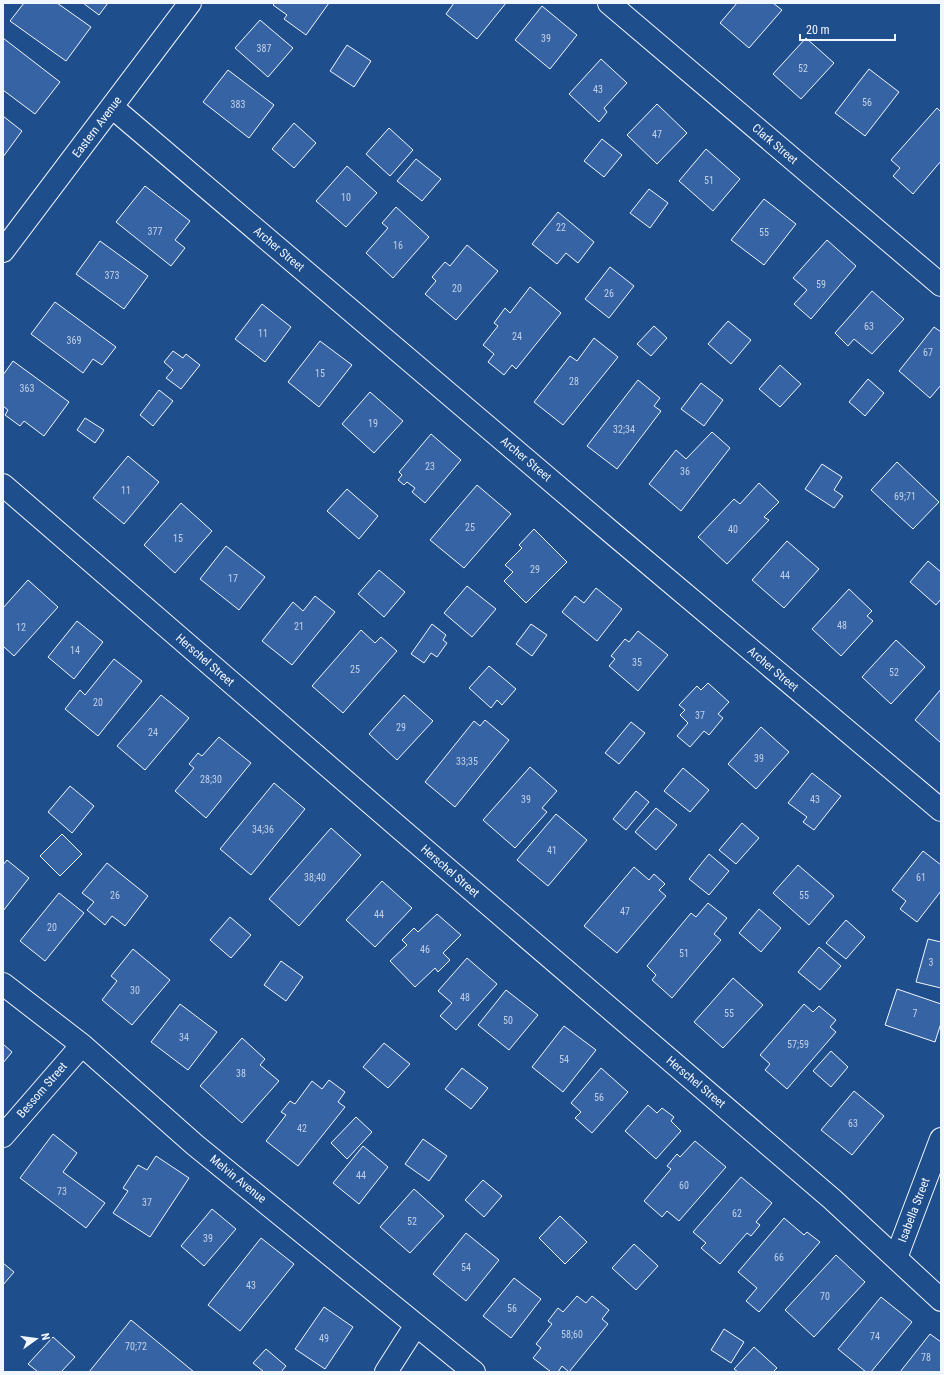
<svg xmlns="http://www.w3.org/2000/svg" width="944" height="1375" font-family="'Roboto Condensed',sans-serif">
<rect width="100%" height="100%" fill="#1f4e8c"/>
<!-- building -->
<path fill="#3563a3" stroke="#f2f6ff" d="M 24,3 L 57,3 L 91,27 L 66,61 L 10,21 Z
M 83,3 L 108,3 L 99,15 Z
M 275,3 L 329,3 L 306,35 L 284,19 L 287,15 L 273,5 Z
M 454,3 L 506,3 L 477,39 L 446,14 Z
M 737,3 L 773,3 L 782,10 L 749,48 L 720,23 Z
M 542,6 L 577,35 L 550,69 L 515,40 Z
M 260,20 L 293,48 L 268,77 L 235,48 Z
M 3,38 L 60,82 L 35,114 L 3,90 Z
M 806,38 L 834,63 L 801,99 L 773,74 Z
M 347,45 L 371,61 L 354,87 L 330,71 Z
M 601,59 L 627,83 L 604,108 L 607,112 L 599,122 L 569,94 Z
M 869,69 L 899,92 L 865,136 L 835,113 Z
M 228,70 L 274,105 L 249,138 L 203,102 Z
M 657,104 L 687,133 L 657,164 L 627,135 Z
M 937,108 L 941,112 L 941,161 L 913,194 L 893,176 L 900,168 L 891,160 Z
M 3,116 L 22,131 L 3,157 Z
M 294,123 L 316,143 L 294,168 L 272,149 Z
M 389,128 L 413,150 L 390,176 L 366,154 Z
M 602,139 L 622,155 L 604,177 L 584,161 Z
M 706,149 L 740,179 L 713,211 L 679,181 Z
M 416,159 L 441,179 L 422,201 L 397,181 Z
M 347,166 L 377,193 L 346,227 L 316,201 Z
M 145,186 L 190,221 L 175,240 L 185,248 L 171,266 L 116,222 Z
M 649,189 L 668,203 L 650,228 L 630,213 Z
M 764,199 L 796,224 L 764,265 L 731,240 Z
M 396,207 L 429,237 L 393,278 L 366,253 L 388,228 L 382,223 Z
M 558,212 L 594,242 L 578,263 L 566,253 L 557,264 L 532,244 Z
M 827,240 L 856,266 L 811,319 L 794,304 L 807,290 L 793,278 Z
M 100,241 L 148,276 L 124,309 L 76,274 Z
M 467,245 L 498,271 L 456,320 L 425,294 L 436,281 L 432,277 L 445,262 L 450,266 Z
M 610,267 L 634,286 L 609,318 L 585,299 Z
M 530,287 L 561,313 L 516,369 L 512,365 L 504,375 L 488,362 L 494,354 L 483,345 L 498,326 L 494,323 L 505,308 L 510,313 Z
M 872,291 L 904,319 L 872,354 L 854,339 L 848,346 L 835,333 Z
M 55,302 L 116,347 L 102,365 L 93,359 L 83,373 L 31,334 Z
M 262,304 L 291,327 L 265,362 L 235,339 Z
M 728,321 L 751,340 L 731,364 L 708,344 Z
M 654,326 L 667,338 L 651,356 L 637,344 Z
M 934,327 L 941,332 L 941,385 L 930,398 L 899,371 Z
M 594,338 L 618,357 L 563,425 L 534,402 L 570,356 L 577,361 Z
M 320,341 L 352,365 L 319,407 L 288,382 Z
M 173,351 L 183,358 L 186,354 L 200,365 L 181,389 L 166,378 L 173,370 L 164,362 Z
M 13,361 L 69,402 L 44,436 L 24,421 L 20,426 L 5,415 L 8,410 L 3,406 L 3,375 Z
M 780,365 L 801,384 L 780,407 L 759,389 Z
M 868,379 L 884,393 L 865,416 L 849,402 Z
M 638,380 L 660,398 L 654,406 L 661,411 L 617,469 L 587,446 Z
M 701,383 L 723,400 L 704,426 L 681,409 Z
M 159,390 L 173,401 L 153,426 L 140,415 Z
M 370,392 L 403,421 L 374,453 L 342,424 Z
M 85,418 L 104,430 L 95,443 L 77,430 Z
M 712,432 L 730,448 L 681,511 L 649,484 L 676,450 L 686,459 Z
M 431,434 L 461,460 L 425,503 L 412,492 L 415,488 L 407,482 L 404,485 L 398,480 L 402,475 L 399,472 Z
M 128,456 L 159,482 L 124,524 L 93,498 Z
M 897,462 L 939,502 L 913,529 L 871,490 Z
M 822,464 L 842,477 L 834,490 L 843,496 L 834,508 L 805,489 Z
M 759,483 L 779,502 L 764,517 L 769,520 L 727,564 L 698,537 L 734,499 L 740,504 Z
M 477,485 L 511,514 L 464,568 L 430,540 Z
M 347,489 L 378,516 L 359,539 L 327,511 Z
M 181,503 L 212,531 L 175,573 L 144,545 Z
M 534,529 L 567,562 L 526,603 L 504,581 L 513,572 L 505,565 L 522,548 L 519,545 Z
M 787,541 L 819,569 L 784,608 L 752,580 Z
M 226,546 L 265,577 L 239,610 L 200,579 Z
M 928,561 L 941,572 L 941,599 L 936,605 L 910,582 Z
M 379,570 L 405,592 L 384,617 L 358,594 Z
M 28,580 L 58,607 L 14,656 L 3,646 L 3,608 Z
M 467,586 L 496,609 L 472,637 L 444,613 Z
M 596,588 L 622,609 L 597,641 L 562,612 L 575,596 L 584,603 Z
M 849,589 L 872,611 L 867,616 L 873,621 L 841,656 L 812,629 Z
M 315,596 L 335,612 L 292,665 L 262,641 L 293,602 L 303,611 Z
M 77,621 L 103,642 L 74,679 L 48,657 Z
M 432,624 L 446,635 L 443,640 L 447,643 L 437,657 L 431,653 L 424,663 L 411,654 Z
M 531,624 L 547,635 L 532,656 L 516,644 Z
M 361,630 L 375,643 L 381,637 L 397,651 L 343,713 L 312,686 Z
M 638,631 L 668,655 L 638,691 L 609,666 L 615,659 L 611,656 L 625,639 L 629,642 Z
M 896,640 L 925,667 L 891,704 L 862,677 Z
M 114,659 L 142,681 L 98,736 L 65,709 L 80,690 L 85,695 Z
M 489,666 L 516,689 L 502,705 L 497,700 L 491,708 L 469,688 Z
M 708,683 L 729,702 L 718,714 L 723,718 L 709,735 L 704,731 L 690,747 L 677,736 L 688,723 L 680,715 L 685,710 L 679,705 L 697,686 L 701,690 Z
M 941,689 L 941,743 L 915,720 Z
M 161,695 L 189,718 L 145,770 L 117,746 Z
M 404,695 L 433,721 L 397,760 L 369,734 Z
M 485,720 L 509,740 L 455,807 L 425,782 L 474,721 L 480,726 Z
M 631,722 L 645,733 L 619,764 L 605,753 Z
M 761,727 L 789,752 L 756,789 L 728,764 Z
M 219,737 L 251,763 L 206,818 L 175,791 L 194,768 L 189,764 L 198,753 L 202,756 Z
M 530,767 L 557,791 L 542,808 L 547,812 L 515,848 L 483,820 Z
M 683,768 L 709,790 L 690,812 L 664,791 Z
M 812,773 L 841,796 L 814,830 L 803,822 L 807,817 L 788,803 Z
M 274,783 L 305,809 L 251,875 L 220,849 Z
M 70,786 L 94,806 L 72,833 L 48,812 Z
M 636,791 L 649,802 L 626,830 L 613,819 Z
M 656,808 L 677,825 L 656,850 L 635,832 Z
M 556,814 L 587,840 L 548,886 L 517,860 Z
M 742,823 L 759,838 L 736,864 L 719,850 Z
M 331,828 L 361,855 L 299,926 L 269,899 Z
M 62,834 L 82,854 L 60,876 L 40,856 Z
M 923,851 L 941,865 L 941,891 L 917,922 L 900,909 L 906,901 L 892,890 Z
M 709,854 L 729,871 L 709,895 L 689,879 Z
M 7,860 L 29,878 L 3,911 L 3,865 Z
M 107,863 L 148,896 L 125,926 L 112,916 L 105,925 L 87,910 L 94,902 L 82,893 Z
M 798,865 L 834,896 L 809,925 L 773,893 Z
M 634,867 L 649,880 L 654,874 L 665,884 L 659,890 L 666,896 L 617,953 L 584,926 Z
M 382,881 L 412,908 L 375,947 L 346,920 Z
M 59,893 L 84,913 L 45,961 L 20,941 Z
M 708,903 L 727,918 L 714,934 L 721,940 L 672,998 L 652,980 L 656,975 L 647,966 L 691,913 L 696,917 Z
M 759,909 L 781,928 L 761,952 L 739,933 Z
M 437,914 L 461,935 L 443,953 L 450,960 L 438,972 L 435,968 L 415,987 L 390,961 L 407,945 L 402,940 L 414,928 L 418,932 Z
M 230,917 L 251,935 L 231,958 L 210,940 Z
M 846,920 L 865,937 L 846,959 L 826,943 Z
M 928,939 L 941,942 L 941,988 L 916,982 Z
M 819,947 L 841,966 L 820,990 L 798,972 Z
M 133,949 L 170,980 L 132,1025 L 102,1000 L 117,981 L 111,976 Z
M 467,958 L 497,984 L 456,1030 L 440,1016 L 452,1003 L 438,991 Z
M 281,961 L 303,977 L 286,1001 L 264,985 Z
M 733,978 L 763,1005 L 723,1048 L 694,1022 Z
M 897,989 L 941,1004 L 941,1023 L 935,1042 L 885,1025 Z
M 506,990 L 538,1015 L 509,1050 L 478,1025 Z
M 180,1004 L 217,1032 L 188,1070 L 151,1042 Z
M 804,1004 L 813,1012 L 819,1006 L 836,1020 L 830,1027 L 836,1032 L 787,1089 L 765,1070 L 770,1064 L 760,1055 Z
M 564,1026 L 596,1050 L 563,1092 L 532,1067 Z
M 242,1038 L 265,1059 L 260,1065 L 279,1081 L 242,1123 L 200,1086 Z
M 384,1043 L 410,1064 L 388,1088 L 363,1067 Z
M 3,1044 L 12,1052 L 3,1063 Z
M 831,1051 L 848,1067 L 831,1087 L 813,1071 Z
M 462,1068 L 488,1088 L 471,1109 L 445,1089 Z
M 601,1068 L 628,1092 L 592,1133 L 575,1118 L 581,1112 L 571,1103 Z
M 329,1080 L 345,1092 L 338,1102 L 345,1107 L 298,1166 L 266,1141 L 286,1115 L 281,1112 L 290,1101 L 295,1104 L 312,1081 L 322,1089 Z
M 854,1091 L 884,1116 L 852,1155 L 821,1130 Z
M 648,1105 L 657,1113 L 662,1108 L 674,1117 L 671,1121 L 681,1131 L 656,1159 L 625,1131 Z
M 356,1117 L 372,1132 L 347,1159 L 331,1143 Z
M 53,1134 L 77,1153 L 63,1172 L 105,1203 L 86,1228 L 20,1178 Z
M 423,1139 L 447,1156 L 429,1181 L 405,1164 Z
M 695,1141 L 726,1167 L 679,1221 L 667,1211 L 662,1217 L 644,1201 L 671,1169 L 667,1166 L 677,1154 L 680,1157 Z
M 363,1146 L 388,1167 L 359,1204 L 333,1183 Z
M 156,1156 L 189,1178 L 150,1237 L 113,1213 L 128,1191 L 123,1188 L 138,1165 L 147,1170 Z
M 741,1177 L 772,1203 L 756,1222 L 760,1225 L 751,1236 L 747,1233 L 720,1264 L 701,1248 L 706,1243 L 693,1232 Z
M 483,1180 L 502,1196 L 484,1217 L 465,1200 Z
M 414,1189 L 444,1216 L 410,1253 L 380,1227 Z
M 212,1209 L 236,1229 L 204,1266 L 181,1246 Z
M 560,1216 L 587,1242 L 565,1264 L 539,1238 Z
M 784,1218 L 804,1235 L 807,1232 L 820,1242 L 759,1312 L 746,1301 L 757,1288 L 738,1272 Z
M 466,1233 L 499,1260 L 466,1301 L 433,1274 Z
M 261,1238 L 294,1264 L 240,1331 L 208,1305 Z
M 634,1244 L 658,1266 L 636,1290 L 612,1268 Z
M 836,1255 L 865,1282 L 814,1337 L 785,1310 Z
M 3,1263 L 14,1272 L 3,1285 Z
M 514,1278 L 541,1299 L 511,1338 L 483,1316 Z
M 577,1296 L 586,1303 L 592,1296 L 609,1310 L 602,1319 L 608,1324 L 569,1372 L 562,1366 L 558,1372 L 551,1372 L 533,1358 L 541,1348 L 536,1344 L 552,1324 L 548,1321 L 558,1308 L 563,1312 Z
M 881,1297 L 912,1322 L 871,1372 L 866,1372 L 838,1349 Z
M 324,1307 L 353,1327 L 325,1369 L 295,1349 Z
M 131,1320 L 194,1372 L 89,1372 Z
M 724,1329 L 744,1342 L 731,1363 L 711,1350 Z
M 930,1334 L 941,1342 L 941,1372 L 900,1372 Z
M 53,1337 L 75,1357 L 61,1372 L 38,1372 L 28,1364 Z
M 754,1347 L 777,1368 L 773,1372 L 738,1372 L 734,1369 Z
M 266,1349 L 286,1366 L 281,1372 L 264,1372 L 253,1363 Z"/>
<g fill="none" stroke-linecap="round" stroke-linejoin="round">
<defs>
<path id="street" d="M 609,3 L 941,285
M 112,107 L 611,532 L 941,810
M 3,485 L 403,831 L 832,1199 L 941,1300
M 3,984 L 82,1045 L 195,1145 L 474,1372
M 3,1136 L 82,1045
M 896,1258 L 941,1139
M 386,1372 L 416,1325"/>
<path id="secondary" d="M 3,251 L 190,3"/>
</defs>
<!-- street casing -->
<use href="#street" stroke="#f2f6ff" stroke-width="24"/>
<!-- secondary casing -->
<use href="#secondary" stroke="#f2f6ff" stroke-width="24"/>
<!-- street -->
<use href="#street" stroke="#1f4e8c" stroke-width="22"/>
<!-- secondary -->
<use href="#secondary" stroke="#1f4e8c" stroke-width="22"/>
</g>
<g text-anchor="middle" stroke-width="3" stroke-linejoin="round" paint-order="stroke">
<!-- number labels -->
<g font-size="10" fill="#c3d1e8">
<text x="546" y="42">39</text>
<text x="264" y="52">387</text>
<text x="803" y="72">52</text>
<text x="598" y="93">43</text>
<text x="867" y="106">56</text>
<text x="238" y="108">383</text>
<text x="657" y="138">47</text>
<text x="709" y="184">51</text>
<text x="346" y="201">10</text>
<text x="561" y="231">22</text>
<text x="155" y="235">377</text>
<text x="764" y="236">55</text>
<text x="398" y="249">16</text>
<text x="112" y="279">373</text>
<text x="821" y="288">59</text>
<text x="457" y="292">20</text>
<text x="609" y="297">26</text>
<text x="869" y="330">63</text>
<text x="263" y="337">11</text>
<text x="517" y="340">24</text>
<text x="74" y="344">369</text>
<text x="928" y="356">67</text>
<text x="320" y="377">15</text>
<text x="574" y="385">28</text>
<text x="27" y="392">363</text>
<text x="373" y="427">19</text>
<text x="624" y="433">32;34</text>
<text x="430" y="470">23</text>
<text x="685" y="475">36</text>
<text x="126" y="494">11</text>
<text x="905" y="500">69;71</text>
<text x="470" y="531">25</text>
<text x="733" y="533">40</text>
<text x="178" y="542">15</text>
<text x="535" y="573">29</text>
<text x="785" y="579">44</text>
<text x="233" y="582">17</text>
<text x="842" y="629">48</text>
<text x="299" y="630">21</text>
<text x="21" y="631">12</text>
<text x="75" y="654">14</text>
<text x="637" y="666">35</text>
<text x="355" y="673">25</text>
<text x="894" y="676">52</text>
<text x="98" y="706">20</text>
<text x="700" y="719">37</text>
<text x="401" y="731">29</text>
<text x="153" y="736">24</text>
<text x="759" y="762">39</text>
<text x="467" y="765">33;35</text>
<text x="211" y="783">28;30</text>
<text x="526" y="803">39</text>
<text x="815" y="803">43</text>
<text x="263" y="833">34;36</text>
<text x="552" y="854">41</text>
<text x="315" y="881">38;40</text>
<text x="921" y="881">61</text>
<text x="115" y="899">26</text>
<text x="804" y="899">55</text>
<text x="625" y="915">47</text>
<text x="379" y="918">44</text>
<text x="52" y="931">20</text>
<text x="425" y="953">46</text>
<text x="684" y="957">51</text>
<text x="931" y="966">3</text>
<text x="135" y="994">30</text>
<text x="465" y="1001">48</text>
<text x="729" y="1017">55</text>
<text x="915" y="1017">7</text>
<text x="508" y="1024">50</text>
<text x="184" y="1041">34</text>
<text x="798" y="1048">57;59</text>
<text x="564" y="1063">54</text>
<text x="241" y="1077">38</text>
<text x="599" y="1101">56</text>
<text x="853" y="1127">63</text>
<text x="302" y="1132">42</text>
<text x="361" y="1179">44</text>
<text x="684" y="1189">60</text>
<text x="62" y="1195">73</text>
<text x="147" y="1206">37</text>
<text x="737" y="1217">62</text>
<text x="412" y="1225">52</text>
<text x="208" y="1242">39</text>
<text x="779" y="1261">66</text>
<text x="466" y="1271">54</text>
<text x="251" y="1289">43</text>
<text x="825" y="1300">70</text>
<text x="512" y="1312">56</text>
<text x="572" y="1338">58;60</text>
<text x="875" y="1340">74</text>
<text x="324" y="1342">49</text>
<text x="136" y="1350">70;72</text>
<text x="926" y="1361">78</text>
</g>
<!-- street labels -->
<g font-size="12" fill="#f2f6ff" stroke="#1f4e8c">
<text transform="translate(97 127) rotate(-53)" y="4">Eastern Avenue</text>
<text transform="translate(775 144) rotate(40)" y="4">Clark Street</text>
<text transform="translate(279 249) rotate(40)" y="4">Archer Street</text>
<text transform="translate(526 459) rotate(40)" y="4">Archer Street</text>
<text transform="translate(205 660) rotate(41)" y="4">Herschel Street</text>
<text transform="translate(773 669) rotate(40)" y="4">Archer Street</text>
<text transform="translate(450 871) rotate(41)" y="4">Herschel Street</text>
<text transform="translate(696 1082) rotate(40)" y="4">Herschel Street</text>
<text transform="translate(42 1090) rotate(-49)" y="4">Bessom Street</text>
<text transform="translate(238 1179) rotate(39)" y="4">Melvin Avenue</text>
<text transform="translate(914 1210) rotate(-69)" y="4">Isabella Street</text>
</g>
</g>
<!-- border -->
<rect width="944" height="1375" fill="none" stroke="#f2f6ff" stroke-width="8"/>
<!-- north arrow -->
<g transform="translate(36 1339) rotate(76)" stroke="#1f4e8c" stroke-width="3" paint-order="stroke">
<path d="M0-3L7 15L0 10L-7 15Z" fill="#f2f6ff"/>
<text y="-6" font-size="11" font-weight="bold" text-anchor="middle" fill="#f2f6ff">N</text>
</g>
<!-- scale -->
<path d="M800 34v6h95v-6" fill="none" stroke="#f2f6ff" stroke-width="2"/>
<text x="806" y="34" font-size="12" fill="#f2f6ff" stroke="#1f4e8c" stroke-width="3" paint-order="stroke">20 m</text>
</svg>
